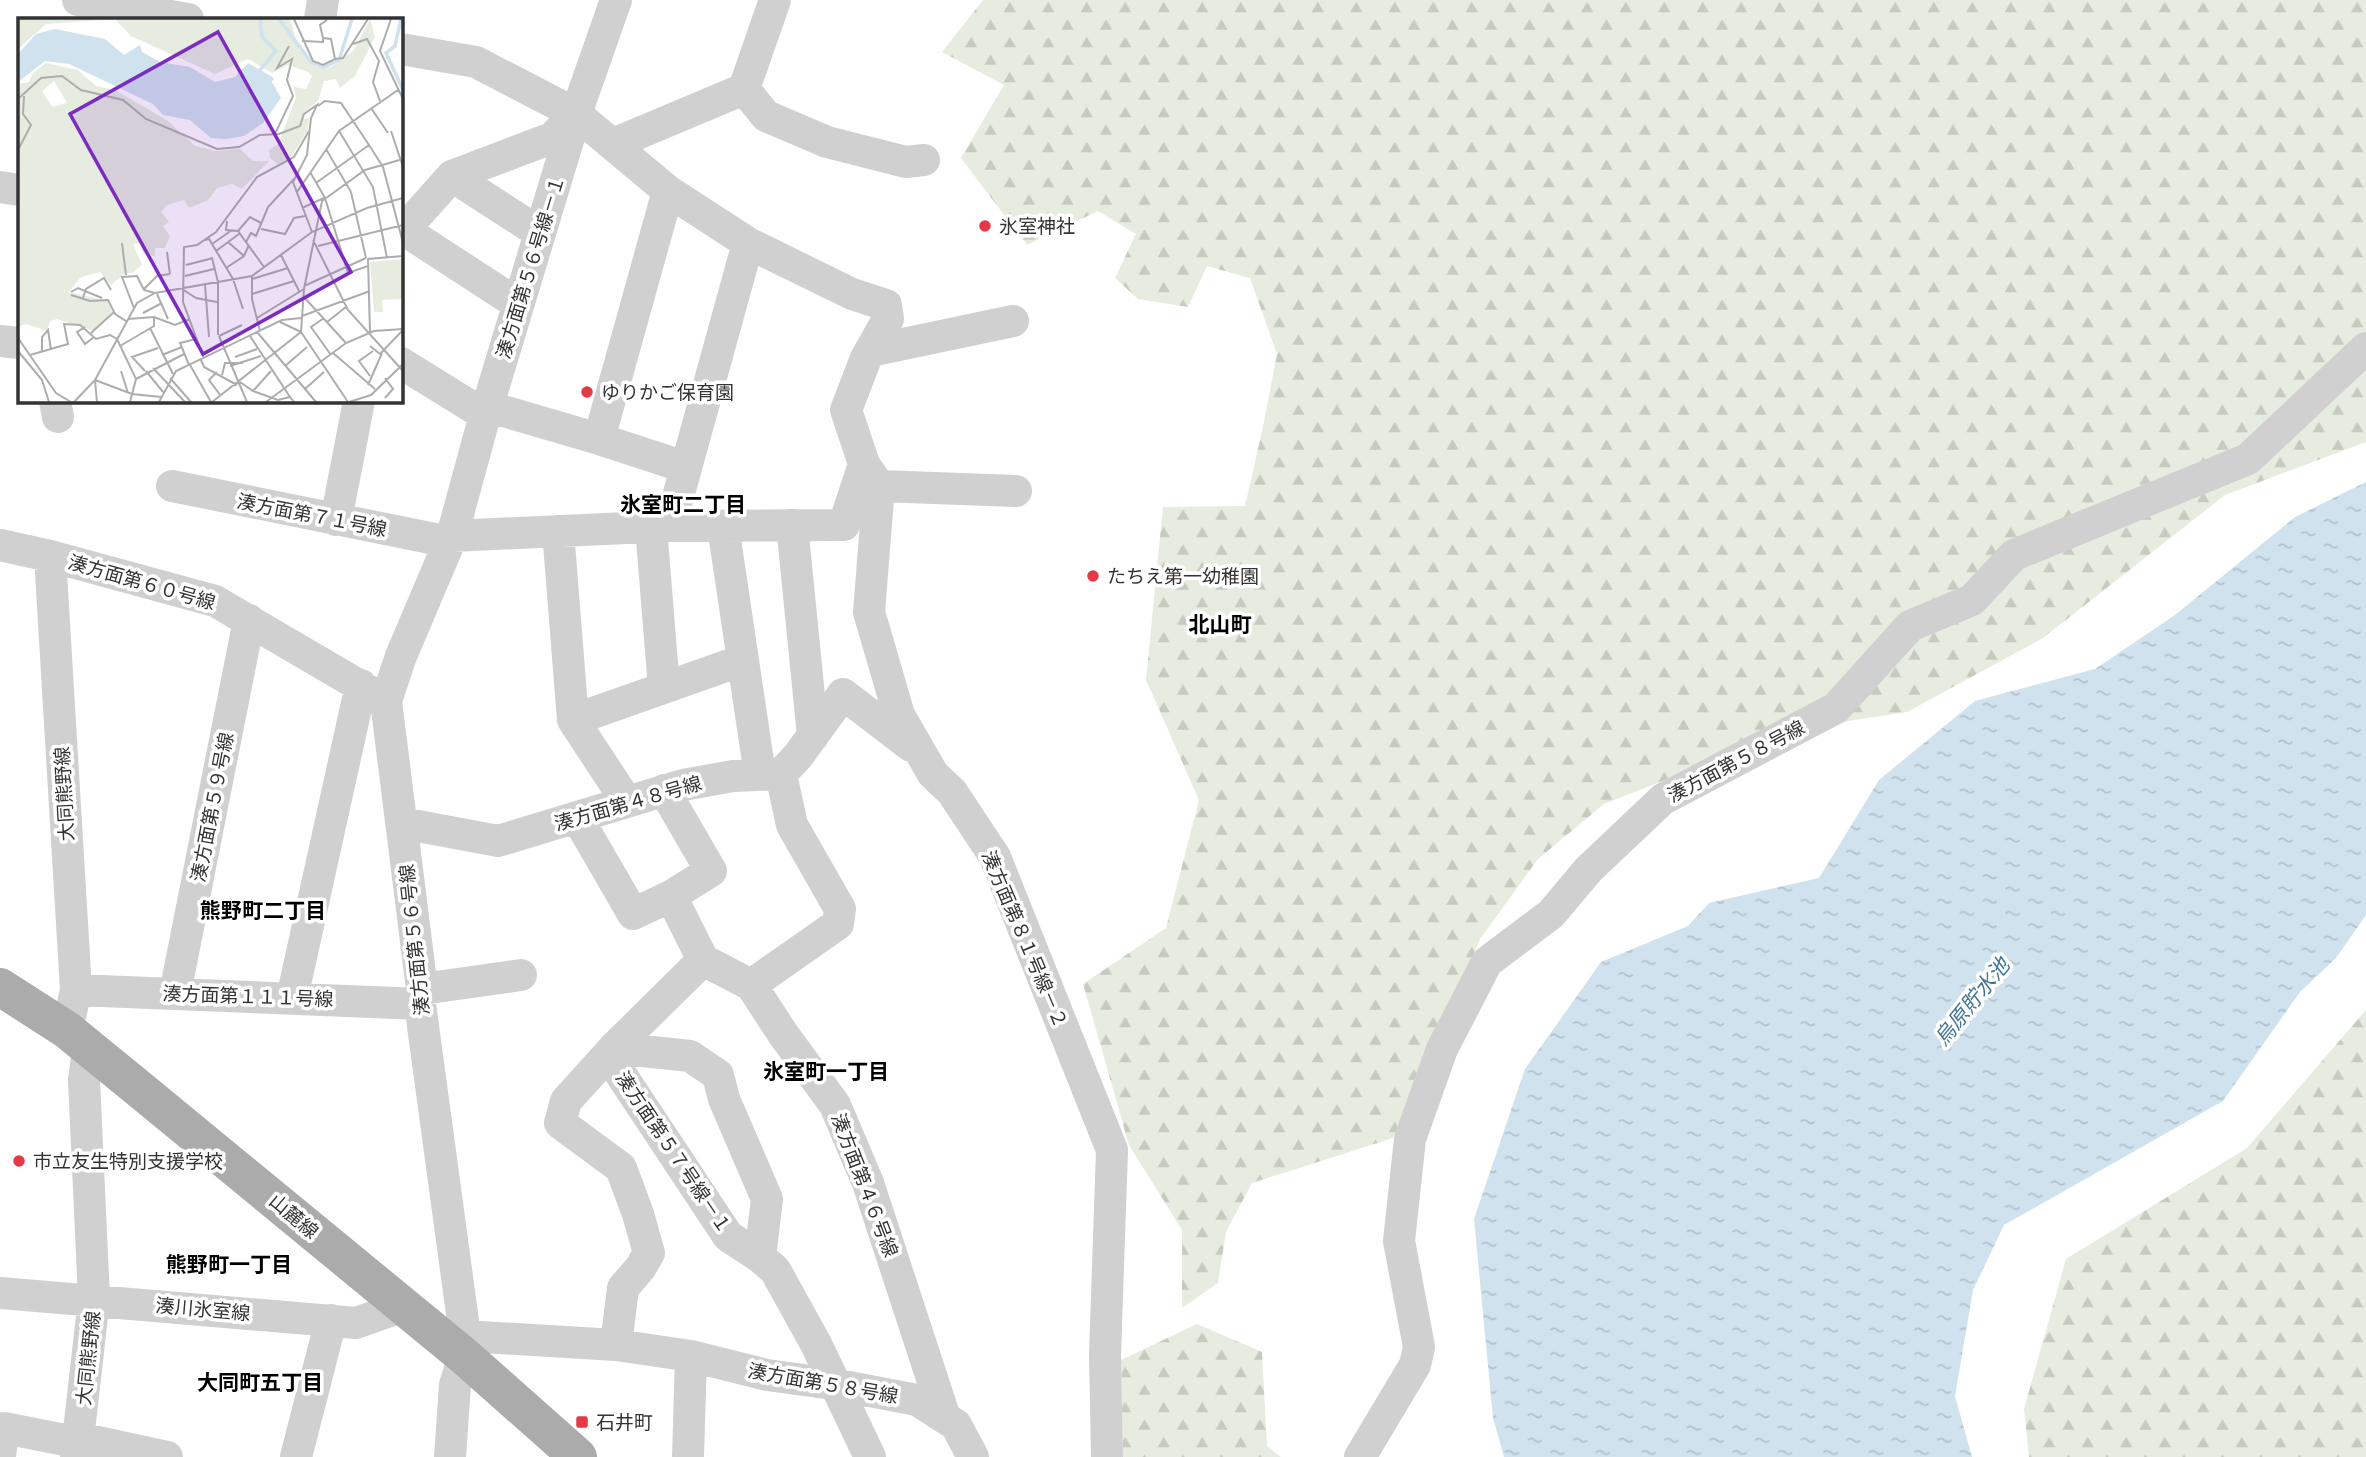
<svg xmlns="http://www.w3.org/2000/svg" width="2366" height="1457" font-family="'Alegreya Sans','Noto Sans JP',sans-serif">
<defs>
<pattern id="forest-firs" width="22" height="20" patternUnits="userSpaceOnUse" patternTransform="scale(1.75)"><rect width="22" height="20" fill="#e6ecdf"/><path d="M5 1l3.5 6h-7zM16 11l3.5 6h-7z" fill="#c6cbc0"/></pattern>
<pattern id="water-ripples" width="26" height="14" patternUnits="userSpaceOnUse" patternTransform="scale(1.75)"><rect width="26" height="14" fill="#cfe2ee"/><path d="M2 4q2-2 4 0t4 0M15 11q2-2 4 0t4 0" fill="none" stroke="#b2c2cd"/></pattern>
</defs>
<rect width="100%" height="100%" fill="#fff"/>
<!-- forest -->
<path fill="url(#forest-firs)" d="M 983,0 L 2366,0 L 2366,442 L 2225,495 L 2043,638 L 1907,712 L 1795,729 L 1604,804 L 1538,859 L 1480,939 L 1393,1138 L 1252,1183 L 1226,1232 L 1218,1283 L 1182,1308 L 1182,1230 L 1129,1145 L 1083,984 L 1166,928 L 1199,800 L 1146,680 L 1163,507 L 1245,506 L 1263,427 L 1277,354 L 1250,278 L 1207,266 L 1188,307 L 1138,299 L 1115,278 L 1136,234 L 1098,211 L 1027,245 L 961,158 L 1004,85 L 942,52 Z
M 2366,1010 L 2366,1457 L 2029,1457 L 2024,1409 L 2066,1259 L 2247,1148 Z
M 1197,1324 L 1262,1352 L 1267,1446 L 1281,1457 L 1123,1457 L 1121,1360 Z"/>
<!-- water -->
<path fill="url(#water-ripples)" d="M 2366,482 L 2366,915 L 2336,958 L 2300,992 L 2223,1101 L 2004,1225 L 1973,1290 L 1955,1396 L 1972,1457 L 1504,1457 L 1493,1418 L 1474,1219 L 1525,1069 L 1601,962 L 1688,926 L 1709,903 L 1819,878 L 1879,780 L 1975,701 L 2095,669 L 2175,615 L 2295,517 Z"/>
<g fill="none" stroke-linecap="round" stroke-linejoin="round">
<!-- minor -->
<path stroke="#d0d0d0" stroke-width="32" d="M 78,0 L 188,19
M 320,19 L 323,0
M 401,49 L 476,62 L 576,114 L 668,191 L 748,243 L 852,294 L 886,305 L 888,319 L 866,358 L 846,410 L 864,464 L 879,486 L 869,612 L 899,715 L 933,774 L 952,792 L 995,857 L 1112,1150 L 1105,1355 L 1107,1457
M 744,89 L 766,116 L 827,142 L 906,162 L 924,160
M 744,89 L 775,0
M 613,144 L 744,89
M 452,176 L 540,233
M 0,187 L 19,190
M 401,228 L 518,304
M 401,233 L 452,176 L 552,138 L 575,115
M 0,341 L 19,343
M 870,351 L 1013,321
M 401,363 L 485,415 L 500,410 L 599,439 L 685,467
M 55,401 L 58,417
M 599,439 L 668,191
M 172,486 L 440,540 L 452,536 L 670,526 L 844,525 L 864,464
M 879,486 L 1016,491
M 336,520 L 359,401
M 792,525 L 813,736
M 670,526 L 748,243
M 723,526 L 760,775
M 651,527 L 664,688
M 558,531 L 573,720 L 627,802
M 0,545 L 50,556 L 215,601 L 386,701
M 50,556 L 76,990 L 67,1030
M 573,720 L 743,660
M 664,790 L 711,871 L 671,896 L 703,960 L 751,985 L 783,1034 L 835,1105 L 868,1183 L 945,1418
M 577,817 L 633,914 L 671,896
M 402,823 L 498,841 L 683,785 L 733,776 L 781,774 L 798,756 L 843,694 L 911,746
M 751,985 L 838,924 L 840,909 L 792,825 L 781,774
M 422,989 L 521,975
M 76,990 L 420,1004
M 175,993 L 249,620
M 292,998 L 361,685
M 614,1048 L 690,1056 L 718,1075 L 724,1099 L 767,1199 L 760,1257
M 608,1055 L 728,1236 L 760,1257 L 775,1270 L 816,1344 L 870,1457
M 0,1293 L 356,1323 L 404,1306
M 465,1336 L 616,1345 L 691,1356 L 767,1375 L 833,1384 L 917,1400 L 956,1425 L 973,1457
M 616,1345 L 623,1288 L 641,1267 L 649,1253 L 638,1214 L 621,1168 L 560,1123 L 566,1101 L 614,1048 L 703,960
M 0,1455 L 4,1428 L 65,1440 L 79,1438 L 167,1457
M 76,1457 L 94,1299 L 84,1080 L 88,1049
M 296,1457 L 331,1320
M 450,1457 L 455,1385 L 464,1356 L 465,1336 L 420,1004 L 422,989 L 386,701 L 401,656 L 452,536 L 485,415 L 576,114 L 616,0
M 688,1457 L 691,1356
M 1360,1457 L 1415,1365 L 1419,1347 L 1399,1241 L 1410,1139 L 1442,1049 L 1487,962 L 1551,914 L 1589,869 L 1663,799 L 1836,708 L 1910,626 L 1972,600 L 2014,555 L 2248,459 L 2366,348"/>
<!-- major -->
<path stroke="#ababab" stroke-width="38" d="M 0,987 L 67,1030 L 138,1088 L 464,1356 L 578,1457"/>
</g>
<!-- markers -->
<g fill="#e63946" stroke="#fff" stroke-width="2.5">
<circle cx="985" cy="226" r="7"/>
<circle cx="587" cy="392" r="7"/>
<circle cx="1093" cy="576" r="7"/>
<circle cx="19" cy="1161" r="7"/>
<rect x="575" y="1415" width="14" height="14" rx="3.5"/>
</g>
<g text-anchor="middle" stroke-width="7" stroke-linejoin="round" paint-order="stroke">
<!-- poi labels -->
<g font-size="19" fill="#333" stroke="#fff" text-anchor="start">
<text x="999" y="233">氷室神社</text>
<text x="601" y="399">ゆりかご保育園</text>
<text x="1107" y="583">たちえ第一幼稚園</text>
<text x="33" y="1168">市立友生特別支援学校</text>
<text x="596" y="1429">石井町</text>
</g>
<!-- street labels -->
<g font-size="19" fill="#333" stroke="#fff">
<text transform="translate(530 267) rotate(-73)" y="7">湊方面第５６号線－１</text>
<text transform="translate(312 515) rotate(11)" y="7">湊方面第７１号線</text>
<text transform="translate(142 582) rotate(16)" y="7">湊方面第６０号線</text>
<text transform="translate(1736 761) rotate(-28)" y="7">湊方面第５８号線</text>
<text transform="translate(64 794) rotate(-93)" y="7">大同熊野線</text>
<text transform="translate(628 803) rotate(-16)" y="7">湊方面第４８号線</text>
<text transform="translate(212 807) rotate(-79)" y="7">湊方面第５９号線</text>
<text transform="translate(1025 939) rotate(67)" y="7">湊方面第８１号線－２</text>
<text transform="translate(414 940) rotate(-96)" y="7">湊方面第５６号線</text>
<text transform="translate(248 996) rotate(2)" y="7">湊方面第１１１号線</text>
<text transform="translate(674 1152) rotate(56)" y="7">湊方面第５７号線－１</text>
<text transform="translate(865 1185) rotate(69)" y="7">湊方面第４６号線</text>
<text transform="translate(294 1216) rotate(40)" y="7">山麓線</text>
<text transform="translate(203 1309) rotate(5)" y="7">湊川氷室線</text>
<text transform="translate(88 1358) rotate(-84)" y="7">大同熊野線</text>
<text transform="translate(823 1383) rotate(10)" y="7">湊方面第５８号線</text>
</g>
<!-- neighbourhood labels -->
<g font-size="21" font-weight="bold" fill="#000" stroke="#fff">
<text x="683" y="512">氷室町二丁目</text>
<text x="1220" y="632">北山町</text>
<text x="263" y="918">熊野町二丁目</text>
<text x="826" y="1079">氷室町一丁目</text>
<text x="229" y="1272">熊野町一丁目</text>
<text x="260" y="1390">大同町五丁目</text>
</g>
<!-- water labels -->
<g font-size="21" font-style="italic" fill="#3f7597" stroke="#fff">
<text transform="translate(1972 1002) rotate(-51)" y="7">烏原貯水池</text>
</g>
</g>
<!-- overview -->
<g transform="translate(18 18)">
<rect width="385" height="385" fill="#fff"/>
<path d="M 0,1 L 272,1 L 281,32 L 302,49 L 313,49 L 336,32 L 352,1 L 357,19 L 337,58 L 322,70 L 318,61 L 306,63 L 300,83 L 285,95 L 284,101 L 291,100 L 290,112 L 274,138 L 260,146 L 252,140 L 251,132 L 260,126 L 278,80 L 276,69 L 288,71 L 294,58 L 290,54 L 270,47 L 254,55 L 230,41 L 197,56 L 113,18 L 97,1 L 28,6 L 0,31 ZM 28,45 L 60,52 L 78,68 L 97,72 L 150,103 L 177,128 L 197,133 L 222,131 L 235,143 L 251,143 L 224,171 L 214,166 L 199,170 L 190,182 L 171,190 L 166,182 L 149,187 L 143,194 L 151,204 L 145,208 L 152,218 L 147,230 L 137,230 L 137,238 L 125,236 L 122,225 L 115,226 L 124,247 L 114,255 L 107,255 L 93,267 L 82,254 L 63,259 L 51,274 L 89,283 L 94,294 L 76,313 L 39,301 L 32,303 L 29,313 L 8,306 L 0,309 L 0,66 L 11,64 L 15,55 ZM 36,63 L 49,85 L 34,89 L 24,73 Z" fill="#e6ecdf" fill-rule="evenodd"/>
<path d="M 385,241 L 385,281 L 364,282 L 365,294 L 356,294 L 352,244 Z" fill="#e6ecdf"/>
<path d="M 37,11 L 87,21 L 106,37 L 122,27 L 124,34 L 142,44 L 172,49 L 197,64 L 217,59 L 230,45 L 256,60 L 254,64 L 263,80 L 245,105 L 226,118 L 208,121 L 193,120 L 172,102 L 145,97 L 135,86 L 51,46 L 27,43 L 0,64 L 0,36 L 18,16 Z" fill="#cfe2ee"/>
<path fill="none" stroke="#cfe2ee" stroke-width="3.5" d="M 242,1 L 244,19 L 258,33 L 242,52M 261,1 L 293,44 L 306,49 L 321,42 L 334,1M 383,1 L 377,28 L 368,35 L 385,72"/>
<path fill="none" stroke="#adadad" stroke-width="2" d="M 276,1 L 295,43 L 305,47 L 317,41M 373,1 L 362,33 L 385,81M 309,2 L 302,7 L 305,20 L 313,21 L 317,41M 284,23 L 305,24 L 305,20M 335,26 L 349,21 L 361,43 L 355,64 L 362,83M 317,41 L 325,40 L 350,1M 0,81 L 23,60 L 44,58 L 63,72 L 105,82 L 128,101 L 199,131 L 221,129 L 242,117 L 261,116 L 282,108 L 286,96 L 299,87 L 293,100 L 289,137 L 275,164 L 294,214M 300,88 L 307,83 L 323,85 L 351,127 L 365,149 L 385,225M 353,90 L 370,115M 321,113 L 355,169 L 369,240M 373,113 L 385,149M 257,116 L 275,78 L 269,62 L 274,41 L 259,50 L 271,28M 1,130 L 13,107 L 5,96 L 6,78M 308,131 L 333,174 L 348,240M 292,154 L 307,180 L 330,255 L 350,248M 298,165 L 351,127M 279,174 L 321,113 L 380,72M 284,190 L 306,180M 209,203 L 208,212 L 220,213 L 246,249M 243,211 L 267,216 L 276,200 L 287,198M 220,213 L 232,199 L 243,205M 187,222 L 191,221 L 215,261 L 225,291M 295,222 L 330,292 L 385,353M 210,224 L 226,238M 228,224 L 233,215 L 238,218 L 250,189 L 276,161M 104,225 L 108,257M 194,226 L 214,212M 300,228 L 385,207M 198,233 L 221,216M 149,234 L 152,256M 263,237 L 281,273M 194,240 L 200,264 L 200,317M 168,247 L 195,240M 208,250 L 226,238 L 231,227M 167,258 L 196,251M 234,258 L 234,281 L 242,313M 234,261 L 270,250M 187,267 L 191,319M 286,268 L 348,240M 126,271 L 139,258 L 152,256M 164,271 L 178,280 L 199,284M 53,274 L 60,270 L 84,280M 139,276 L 150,301M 234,276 L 276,263M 53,277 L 72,283 L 90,282 L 97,296 L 108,303M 285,278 L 328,325M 65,280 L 68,271 L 86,260 L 93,272M 116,290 L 104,259 L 119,258 L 126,272 L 137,275M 125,295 L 144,285M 284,298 L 352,273M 239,300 L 286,271M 306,300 L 293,309 L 313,337M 110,301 L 136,299 L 157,307 L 172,301M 262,304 L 283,314M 309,304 L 328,289M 67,309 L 59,314 L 67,326 L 76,319M 132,310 L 155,356M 239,314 L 298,384M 283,314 L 286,271 L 304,183 L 347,152 L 385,141M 352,314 L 350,241 L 385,238M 73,315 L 96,294M 201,318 L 229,384M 201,318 L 224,307M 232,318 L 272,379M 0,320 L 38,375 L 53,384M 102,328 L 136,308 L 136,299M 352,328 L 362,336 L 385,312M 0,333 L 24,362 L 31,384M 24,334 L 24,319 L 30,312 L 33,332M 315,335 L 357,371M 12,337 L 50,326 L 46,306 L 62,307 L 78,321 L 92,317 L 99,321 L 118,361 L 112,384M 144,337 L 164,329M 217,339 L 239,331M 186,341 L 165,284 L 166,229 L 179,227 L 198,214 L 239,159 L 276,139 L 291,113M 183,342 L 186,349 L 219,367M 171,347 L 162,325 L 178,321M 172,347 L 193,384M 212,348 L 243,338M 267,348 L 289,329M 135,350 L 167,384M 103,353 L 110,375M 127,353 L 114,339 L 140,330M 128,353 L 145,374M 199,354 L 191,362 L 203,378M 204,357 L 207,345 L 225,345M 352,358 L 341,343 L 355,333M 152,360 L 173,384M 118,361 L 166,336M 222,364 L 235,373 L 260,382 L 272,379 L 276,384M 350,367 L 364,335M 287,371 L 306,354M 235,373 L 253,353M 367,380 L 375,371 L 367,360M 56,384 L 77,362 L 114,376 L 143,379M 79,384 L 77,362 L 119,285 L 137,275 L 234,258 L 294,214 L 349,190 L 385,180M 141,384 L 158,353 L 264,302 L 283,300M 194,384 L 283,314 L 330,384M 248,384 L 328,325 L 356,313 L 385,311M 331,384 L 353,377 L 384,347"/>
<path fill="#7b2cbf" fill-opacity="0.15" stroke="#7b2cbf" stroke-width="3.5" d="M 200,14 L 333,254 L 185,336 L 52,96 Z"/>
<rect width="385" height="385" fill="none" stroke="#333" stroke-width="3.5"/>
</g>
</svg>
